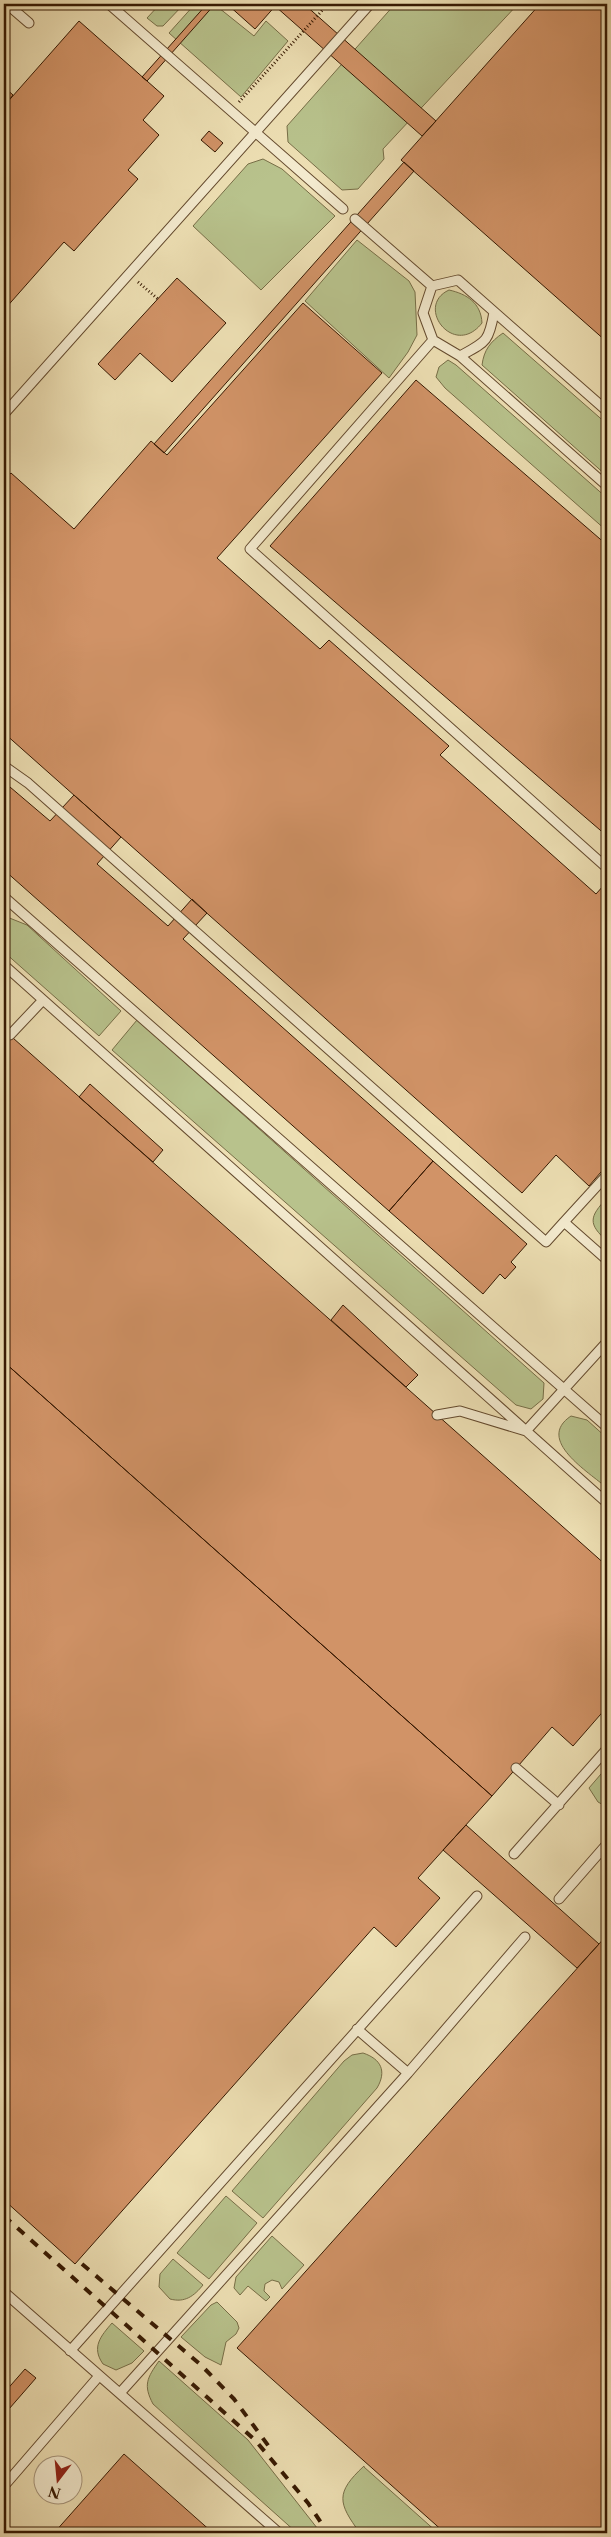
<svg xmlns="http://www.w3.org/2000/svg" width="611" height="2537" font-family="'Libre Caslon Text',serif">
<rect width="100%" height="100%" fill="#eddfb3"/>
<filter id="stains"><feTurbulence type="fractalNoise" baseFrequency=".004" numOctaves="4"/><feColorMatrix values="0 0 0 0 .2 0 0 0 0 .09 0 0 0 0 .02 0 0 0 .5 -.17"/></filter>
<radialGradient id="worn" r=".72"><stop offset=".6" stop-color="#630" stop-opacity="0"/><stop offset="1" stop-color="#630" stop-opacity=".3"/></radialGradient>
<!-- green -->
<path fill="#b8c28c" stroke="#776e47" d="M 160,4 L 184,4 L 163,26 L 157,26 L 147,18 Z
M 195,4 L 214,4 L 254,36 L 266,21 L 288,41 L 241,97 L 169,33 Z
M 395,4 L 518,4 L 383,149 L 384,159 L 358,189 L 342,190 L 288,142 L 287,126 Z
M 263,159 L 282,169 L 335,216 L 261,290 L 193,226 L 248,164 Z
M 357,240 L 409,281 L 415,292 L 417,335 L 408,352 L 389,378 L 305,301 Z
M 449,290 C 467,294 481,303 482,323 C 454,359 414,306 449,290 Z
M 503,333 L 607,424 L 607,476 L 482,365 C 484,350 490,342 503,333 Z
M 448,360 L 456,365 L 607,498 L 607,531 L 445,388 L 436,377 L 439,367 Z
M 7,917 L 27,925 L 121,1011 L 99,1036 L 4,952 L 4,918 Z
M 137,1020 L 544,1383 L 543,1399 L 531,1409 L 516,1405 L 112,1050 Z
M 607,1198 L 607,1241 C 588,1224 589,1217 607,1198 Z
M 571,1416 L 587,1420 L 607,1438 L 607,1488 C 589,1472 535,1440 571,1416 Z
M 607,1767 L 607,1807 L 598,1802 L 589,1788 Z
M 363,2053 C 381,2059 387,2071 377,2088 L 263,2218 L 232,2191 L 344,2061 L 352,2055 Z
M 226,2196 L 257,2223 L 209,2279 L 177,2253 Z
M 272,2236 L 304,2265 L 282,2289 L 279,2282 L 272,2280 L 265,2284 L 264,2291 L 270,2297 L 266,2301 L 248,2286 L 240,2295 L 234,2288 L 236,2277 Z
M 173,2259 L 203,2285 C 194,2296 185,2303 170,2299 L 159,2287 L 160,2274 Z
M 217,2302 L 237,2322 L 239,2328 L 236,2334 L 226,2342 L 221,2365 L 205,2357 L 181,2337 L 211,2305 Z
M 112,2323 L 144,2351 L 132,2363 L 116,2370 L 103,2364 C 91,2347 101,2336 112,2323 Z
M 159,2361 L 248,2440 L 321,2533 L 297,2533 L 153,2404 C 143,2385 147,2378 159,2361 Z
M 364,2466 L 364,2467 L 438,2533 L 360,2533 C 338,2503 335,2493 364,2466 Z"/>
<!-- building -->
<path fill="#d19367" stroke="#361902" d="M 207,4 L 215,4 L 147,81 L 142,77 Z
M 227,4 L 277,4 L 255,29 Z
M 277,4 L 304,4 L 436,121 L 422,136 L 275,6 Z
M 540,4 L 607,4 L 607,342 L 401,160 Z
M 79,21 L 164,96 L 143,120 L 159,135 L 128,170 L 138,179 L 74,251 L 64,242 L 4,310 L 4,106 Z
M 4,87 L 13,95 L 4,106 Z
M 209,131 L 223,143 L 215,152 L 201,140 Z
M 404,162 L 414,171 L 164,453 L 154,444 Z
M 177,278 L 226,323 L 172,382 L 140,353 L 115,380 L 98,364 Z
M 303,303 L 382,373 L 217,558 L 320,649 L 329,640 L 449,746 L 440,755 L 596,894 L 604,885 L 607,888 L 607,1165 L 589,1186 L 556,1155 L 522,1193 L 4,733 L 4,538 L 8,533 L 4,529 L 4,504 L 6,502 L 4,500 L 4,480 L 11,473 L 74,529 L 151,441 L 167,455 Z
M 416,380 L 607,545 L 607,836 L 270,546 Z
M 10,787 L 50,821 L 74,795 L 121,837 L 97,864 L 168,926 L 192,899 L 207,913 L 183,939 L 433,1161 L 389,1211 L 4,870 L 4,794 Z
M 4,1030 L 607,1566 L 607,1707 L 573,1746 L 552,1727 L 492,1796 L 4,1362 Z
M 90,1084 L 163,1150 L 153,1162 L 79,1097 Z
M 433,1161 L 527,1244 L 511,1262 L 516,1267 L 505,1279 L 500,1274 L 483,1294 L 389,1211 Z
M 343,1305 L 418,1375 L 406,1387 L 331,1320 Z
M 4,1362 L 492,1796 L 418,1878 L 440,1898 L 396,1947 L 374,1927 L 75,2264 L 4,2200 Z
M 466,1825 L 599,1944 L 577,1968 L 443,1850 Z
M 607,1935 L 607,2533 L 445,2533 L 237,2348 Z
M 25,2369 L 36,2378 L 9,2409 L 4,2404 L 4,2393 Z
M 124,2454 L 213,2533 L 54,2533 Z"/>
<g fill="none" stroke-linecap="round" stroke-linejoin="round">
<defs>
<path id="lane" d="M 7,4 L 29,23
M 109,4 L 343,209
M 355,219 L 432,286 L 458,280 L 607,411
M 432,286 L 423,313 L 433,340 L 460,356 L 607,486
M 433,340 L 250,549 L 607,868
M 460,356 C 486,342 489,342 494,312
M 4,414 L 370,4
M 4,766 L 28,783 L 546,1242 L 564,1222 L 607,1260
M 4,897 L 607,1427
M 4,965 L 607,1503
M 10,1035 L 43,1000
M 564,1222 L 607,1175
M 437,1415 L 460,1411 L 526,1431 L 607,1342
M 516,1768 L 559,1805
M 514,1854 L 607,1749
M 559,1899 L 607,1844
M 357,2029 L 408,2073
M 4,2292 L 279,2533
M 70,2351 L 477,1896
M 120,2393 L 408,2073 L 525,1937
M 4,2486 L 99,2376"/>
</defs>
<!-- lane casing -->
<use href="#lane" stroke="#644a2e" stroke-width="11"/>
<!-- path -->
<path stroke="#361902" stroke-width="3" stroke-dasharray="1 2.5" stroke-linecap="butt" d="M 239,102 L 328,4
M 138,282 L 158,299"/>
<!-- lane -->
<use href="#lane" stroke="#f3eace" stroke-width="9"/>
<!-- rail -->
<path stroke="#361902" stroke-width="4" stroke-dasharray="9 9" stroke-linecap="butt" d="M 4,2216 L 255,2440 L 308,2503 L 328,2533
M 82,2264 L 201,2365 L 234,2399 L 270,2448"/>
</g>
<!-- margin -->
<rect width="611" height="2537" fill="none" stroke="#eddfb3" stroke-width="20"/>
<rect x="5" y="5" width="601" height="2527" fill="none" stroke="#361902" stroke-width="2.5"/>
<rect x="10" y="10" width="591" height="2517" fill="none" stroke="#361902"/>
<!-- north arrow -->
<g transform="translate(58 2480) rotate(196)"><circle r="24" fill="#f3eace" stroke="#a7967c"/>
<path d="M0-4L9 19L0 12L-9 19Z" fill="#8f2418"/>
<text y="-8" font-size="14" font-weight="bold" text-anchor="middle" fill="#361902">N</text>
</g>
<rect width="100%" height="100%" filter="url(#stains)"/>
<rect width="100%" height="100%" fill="url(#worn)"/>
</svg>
